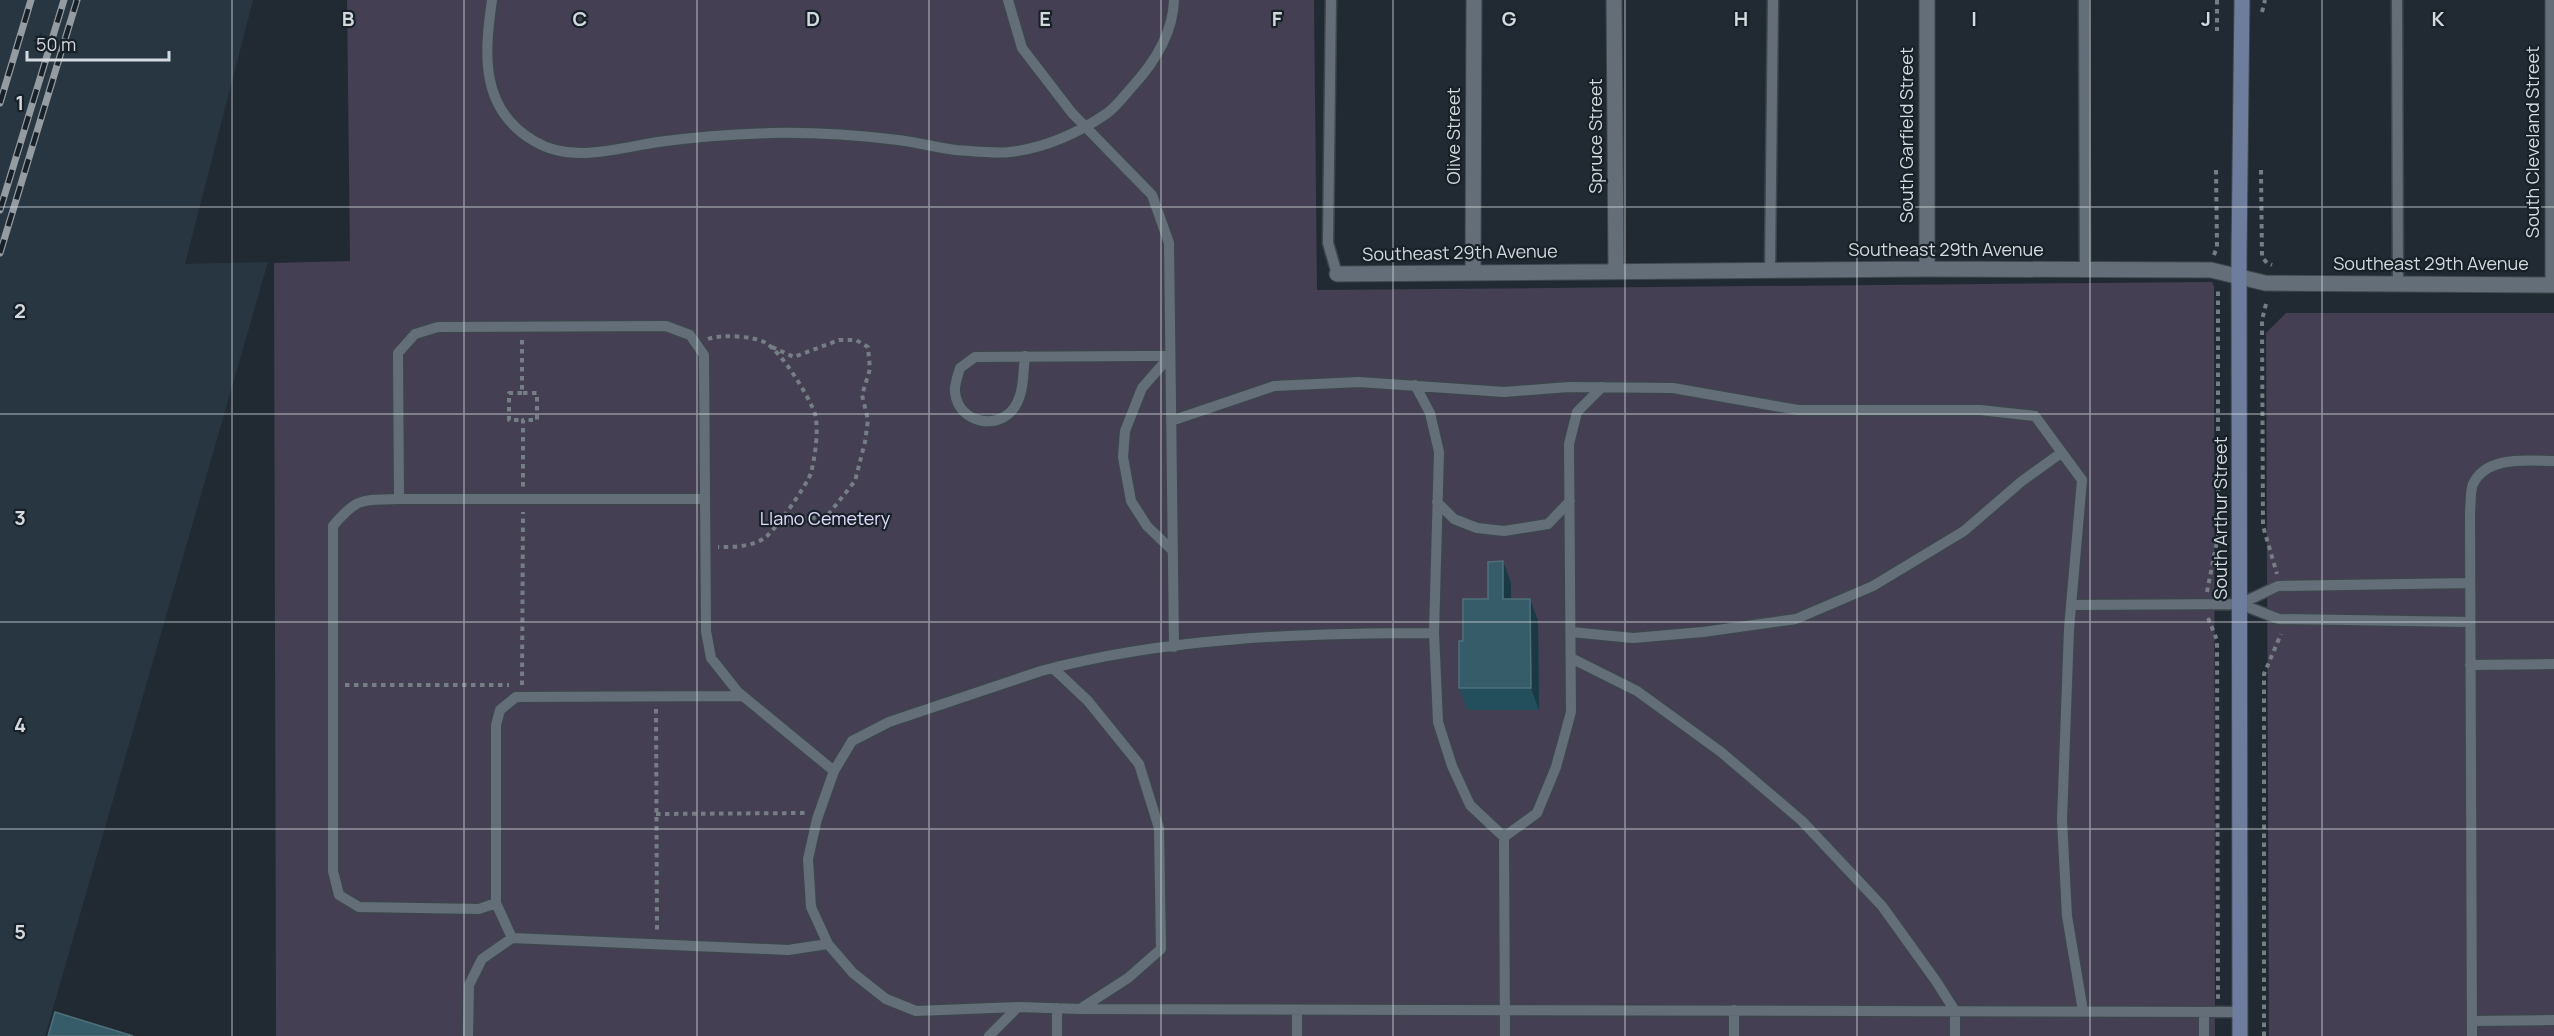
<svg xmlns="http://www.w3.org/2000/svg" width="2554" height="1036" font-family="Manrope,sans-serif">
<rect width="100%" height="100%" fill="#212a33"/>
<!-- built -->
<path fill="#283642" d="M 0,0 L 253,0 L 185,264 L 268,262 L 45,1036 L 0,1036 Z"/>
<!-- green -->
<path fill="#443f53" d="M 347,0 L 1314,0 L 1317,290 L 2212,282 L 2214,286 L 2215,1036 L 276,1036 L 274,263 L 350,261 Z
M 2286,313 L 2554,313 L 2554,1036 L 2269,1036 L 2266,333 Z"/>
<g fill="none" stroke-linecap="round" stroke-linejoin="round">
<defs>
<path id="service" d="M 492,0 C 484,55 480,109 534,141 C 572,164 617,148 658,142 C 695,137 734,134 771,133 C 813,132 856,135 898,140 C 917,142 937,148 956,150 C 973,151 994,154 1010,152 C 1045,148 1078,133 1106,114 C 1116,107 1124,96 1132,87 C 1154,63 1173,34 1174,0
M 1008,0 L 1022,48 L 1072,113 L 1152,195 L 1169,243 L 1174,647
M 1331,0 L 1328,243 L 1337,274
M 2084,0 L 2085,270
M 2397,0 L 2398,284
M 1770,270 L 1773,0
M 1025,356 C 1023,372 1024,389 1017,403 C 1003,432 958,425 955,392 C 954,385 958,375 960,368 L 975,357 L 1143,356 L 1170,356
M 1170,356 L 1142,388 L 1125,431 L 1123,457 L 1131,501 L 1147,526 L 1173,551
M 1415,385 L 1430,413 L 1439,452 L 1434,633 L 1438,722 L 1452,766 L 1470,805 L 1504,837 L 1537,813 L 1556,767 L 1571,712 L 1569,444 L 1577,412 L 1602,387
M 1171,421 L 1274,386 L 1359,382 L 1504,392 L 1569,387 L 1673,388 L 1798,410 L 1980,410 L 2035,416 L 2082,480 L 2069,629 L 2062,820 L 2067,916 L 2083,1011
M 399,499 L 398,353 L 415,334 L 438,327 L 666,326 L 690,335 L 704,355 L 706,631 L 711,658 L 738,692 L 834,771
M 705,499 L 399,499 C 362,500 357,497 333,526 L 333,871 L 339,895 L 359,907 L 479,909 L 496,903 L 496,725 L 500,710 L 516,697 L 743,696
M 1437,502 L 1454,519 L 1477,528 L 1504,531 L 1548,524 L 1570,501
M 2240,604 L 2278,586 L 2470,583
M 2071,605 L 2240,604 L 2279,619 L 2470,622
M 1571,632 L 1633,638 L 1703,632 L 1796,619 L 1873,586 L 1964,531 L 2022,481 L 2061,453
M 1571,658 L 1637,691 L 1721,752 L 1802,821 L 1882,906 L 1936,981 L 1955,1011 L 1955,1036
M 2470,665 L 2554,664
M 1053,668 L 1088,701 L 1139,764 L 1159,828 L 1161,949 L 1128,978 L 1080,1009 L 1018,1007 L 916,1011 L 886,999 L 853,973 L 828,944 L 811,907 L 808,859 L 817,819 L 834,771 L 852,741 L 889,722 L 1041,671 C 1168,637 1303,633 1434,633
M 1504,837 L 1505,1036
M 496,903 L 512,938 L 788,950 L 828,944
M 1080,1009 L 2240,1012
M 1297,1010 L 1297,1036
M 2472,1021 L 2554,1020
M 468,1036 L 469,985 L 482,959 L 512,938
M 989,1036 L 1018,1007
M 1057,1036 L 1057,1008
M 1734,1036 L 1734,1010
M 2204,1036 L 2204,1012
M 2472,1036 L 2470,512 C 2471,504 2470,491 2473,484 C 2487,455 2528,461 2554,461"/>
<path id="minor" d="M 1614,0 L 1616,271
M 1927,0 L 1927,269
M 2553,0 L 2553,285
M 1473,273 L 1474,0
M 1337,274 L 1927,269 L 2211,270 L 2265,283 L 2554,285"/>
<path id="secondary" d="M 2240,1036 L 2239,256 L 2242,0"/>
</defs>
<!-- service casing -->
<use href="#service" stroke="#3e464d" stroke-width="13"/>
<!-- minor casing -->
<use href="#minor" stroke="#3e464d" stroke-width="17"/>
<!-- secondary casing -->
<use href="#secondary" stroke="#3e464d" stroke-width="17"/>
<!-- path -->
<path stroke="#767e85" stroke-width="4" stroke-dasharray="4.5 4.5" stroke-linecap="butt" d="M 2217,0 L 2217,31
M 2262,12 L 2265,0
M 2261,170 L 2262,257 L 2267,263 L 2272,265
M 2214,255 L 2217,247 L 2216,168
M 2266,304 L 2262,320 L 2263,526 L 2277,574
M 708,339 C 720,334 754,336 766,343 C 782,353 809,396 815,414 C 819,430 815,457 811,473 C 807,485 773,534 763,539 C 749,547 733,547 718,547
M 522,340 L 522,393 L 537,393 L 537,420 L 523,420 L 523,487
M 772,347 L 794,357 L 839,340 L 856,340 L 868,347 L 870,369 L 862,395 L 868,420 L 865,442 L 855,481 L 827,516 L 778,522
M 522,393 L 509,393 L 509,420 L 523,420
M 2207,592 L 2218,536 L 2218,288
M 2208,618 L 2217,640 L 2218,999
M 345,685 L 509,685
M 522,685 L 523,512
M 656,709 L 657,933
M 656,814 L 806,813
M 2264,1036 L 2264,674 L 2281,634"/>
<!-- service -->
<use href="#service" stroke="#646e78" stroke-width="10"/>
<!-- minor -->
<use href="#minor" stroke="#646e78" stroke-width="15"/>
<!-- secondary -->
<use href="#secondary" stroke="#6e7d9e" stroke-width="15"/>
<defs>
<path id="rail" d="M 0,103 L 31,0
M 0,210 L 64,0
M 0,253 L 77,0"/>
</defs>
<!-- rail casing -->
<use href="#rail" stroke="#949ba1" stroke-width="7"/>
<!-- rail -->
<use href="#rail" stroke="#182128" stroke-width="4.5" stroke-dasharray="14" stroke-linecap="butt"/>
</g>
<!-- wall -->
<path fill="#234e5b" d="M 1511,583 L 1511,599 L 1538,621 L 1539,710 L 1467,710 L 1459,688 L 1463,641 L 1488,599 Z"/>
<!-- shaded-wall -->
<path fill="#1a3945" d="M 1503,561 L 1511,583 L 1511,621 L 1503,599 Z
M 1530,599 L 1538,621 L 1539,710 L 1531,688 Z"/>
<!-- building -->
<path fill="#365c69" stroke="#4f707b" stroke-width="1.5" d="M 1503,561 L 1503,599 L 1530,599 L 1531,688 L 1459,688 L 1459,641 L 1463,641 L 1463,599 L 1488,599 L 1488,562 Z
M 55,1012 L 133,1036 L 48,1036 Z"/>
<!-- grid -->
<path fill="none" stroke="#d3d9de" stroke-width="1.5" stroke-opacity="0.55" d="M 232,0 L 232,1036M 464,0 L 464,1036M 697,0 L 697,1036M 929,0 L 929,1036M 1161,0 L 1161,1036M 1393,0 L 1393,1036M 1625,0 L 1625,1036M 1857,0 L 1857,1036M 2090,0 L 2090,1036M 2322,0 L 2322,1036M 0,207 L 2554,207M 0,414 L 2554,414M 0,622 L 2554,622M 0,829 L 2554,829"/>
<g text-anchor="middle" stroke-width="4.5" stroke-linejoin="round" paint-order="stroke">
<!-- street labels -->
<g font-size="18" fill="#d3d9de" stroke="#182128">
<text transform="translate(1907 135) rotate(-90)" y="6">South Garfield Street</text>
<text transform="translate(1454 136) rotate(-90)" y="6">Olive Street</text>
<text transform="translate(1596 136) rotate(-90)" y="6">Spruce Street</text>
<text transform="translate(2533 142) rotate(-90)" y="6">South Cleveland Street</text>
<text x="1946" y="256">Southeast 29th Avenue</text>
<text transform="translate(1460 253) rotate(-1)" y="6">Southeast 29th Avenue</text>
<text x="2431" y="270">Southeast 29th Avenue</text>
<text transform="translate(2221 518) rotate(-90)" y="6">South Arthur Street</text>
</g>
<!-- park labels -->
<g font-size="18" fill="#e3daff" stroke="#182128">
<text x="825" y="525">Llano Cemetery</text>
</g>
</g>
<g font-size="20" text-anchor="middle" font-weight="bold" fill="#d3d9de" stroke="#182128" stroke-width="4.5" stroke-linejoin="round" paint-order="stroke">
<text x="348" y="26">B</text>
<text x="580" y="26">C</text>
<text x="813" y="26">D</text>
<text x="1045" y="26">E</text>
<text x="1277" y="26">F</text>
<text x="1509" y="26">G</text>
<text x="1741" y="26">H</text>
<text x="1974" y="26">I</text>
<text x="2206" y="26">J</text>
<text x="2438" y="26">K</text>
<text x="20" y="110">1</text>
<text x="20" y="318">2</text>
<text x="20" y="525">3</text>
<text x="20" y="732">4</text>
<text x="20" y="939">5</text>
</g>
<!-- scale -->
<path d="M27 51v9h142v-9" fill="none" stroke="#d3d9de" stroke-width="3"/>
<text x="36" y="51" font-size="18" fill="#d3d9de" stroke="#182128" stroke-width="4.5" paint-order="stroke">50 m</text>
</svg>
